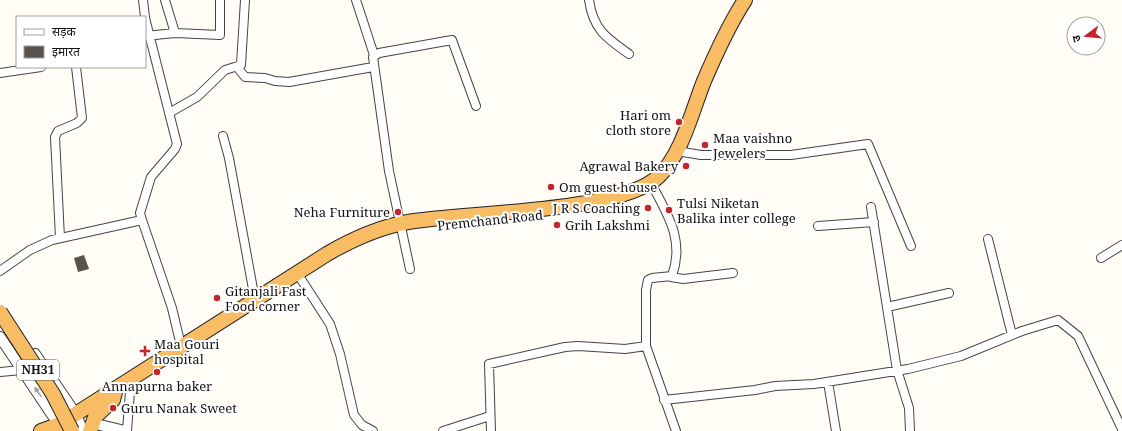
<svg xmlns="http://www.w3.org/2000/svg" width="1122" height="431" font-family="'Noto Serif','Noto Sans Devanagari',serif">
<rect width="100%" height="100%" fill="#fffdf5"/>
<!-- building -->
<path fill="#5a524d" d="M 84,255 L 89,269 L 78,272 L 74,258 Z"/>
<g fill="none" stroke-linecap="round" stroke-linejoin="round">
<defs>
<path id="minor" d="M 143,0 L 145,17
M 165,0 L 175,33
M 356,0 L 374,55
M 589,0 C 593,29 606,38 629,54
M 145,36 L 175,33 L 220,35 L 220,0
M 237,67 L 245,77 L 265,78 L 275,81 L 289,82 L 373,67
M 0,73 L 41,67
M 169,113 L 197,97 L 225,70 L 241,65 L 245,0
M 223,136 L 229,158 L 255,300
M 683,152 L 701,155 L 791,155 L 868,144 L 911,246
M 651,183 C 667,214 685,239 672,276 L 652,278 L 648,280 L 646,290 L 646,346 L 676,431
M 871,207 L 897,370 L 909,408 L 910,431
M 142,220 L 172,308 L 181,346
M 818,226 L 874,222
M 60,238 L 55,137 L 58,131 L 77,123 L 82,118 L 76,67
M 988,239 L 1012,335
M 1101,258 L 1122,245
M 410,269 L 389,171 L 373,57 L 379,53 L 452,40 L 476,106
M 0,271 L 30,250 L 52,240 L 142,220 L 140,213 L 151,177 L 175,149 L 177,144 L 145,18
M 297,273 L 330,324 L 340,354 L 354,415 L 362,425 L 373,431
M 671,277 L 683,279 L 733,273
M 887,307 L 949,293
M 0,372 L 22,370
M 828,382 L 836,431
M 664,400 L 755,390 L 775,386 L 814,384 L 908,369 L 961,356 L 1022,331 L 1058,320 L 1078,336 L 1122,429
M 127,431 L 131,378
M 443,431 L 490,416
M 491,431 L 489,364 L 565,347 L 578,346 L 625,349 L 646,346"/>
<path id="tertiary" d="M 0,337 L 63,431
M 35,354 L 75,413 L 83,431
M 92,423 L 125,431"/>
<path id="trunk" d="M 41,431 L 60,424 L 327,254 C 351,240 380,227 408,222 C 465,212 622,213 659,176 C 682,154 692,111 704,81 C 716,53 728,26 745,0
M 90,431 L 95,417 L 113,400 L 116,388"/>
</defs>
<!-- minor casing -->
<use href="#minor" stroke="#444" stroke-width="10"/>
<!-- tertiary casing -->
<use href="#tertiary" stroke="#444" stroke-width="12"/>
<!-- trunk casing -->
<use href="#trunk" stroke="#222" stroke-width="16"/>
<!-- minor -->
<use href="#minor" stroke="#fff" stroke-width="8"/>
<!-- tertiary -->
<use href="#tertiary" stroke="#fff" stroke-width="10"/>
<!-- trunk -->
<use href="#trunk" stroke="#f7bc64" stroke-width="14"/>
<defs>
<path id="trunk-bridge" d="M 0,312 L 53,394 L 72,431"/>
</defs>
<!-- trunk-bridge casing -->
<use href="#trunk-bridge" stroke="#222" stroke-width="16" stroke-linecap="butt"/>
<!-- trunk-bridge -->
<use href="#trunk-bridge" stroke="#f7bc64" stroke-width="14"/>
</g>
<!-- one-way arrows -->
<defs><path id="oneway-solid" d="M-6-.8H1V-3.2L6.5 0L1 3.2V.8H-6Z"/></defs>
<use fill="#a0a0a0" href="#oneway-solid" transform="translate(38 392) rotate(-125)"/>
<!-- markers -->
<g fill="#c4262e" stroke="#fff" stroke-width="1.5">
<circle cx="679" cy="122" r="4"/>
<circle cx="705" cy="145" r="4"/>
<circle cx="686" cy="166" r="4"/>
<circle cx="551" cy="187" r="4"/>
<circle cx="648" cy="208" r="4"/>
<circle cx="669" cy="210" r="4"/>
<circle cx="398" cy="212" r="4"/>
<circle cx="557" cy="225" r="4"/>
<circle cx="217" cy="298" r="4"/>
<path d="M143 345h4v4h4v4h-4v4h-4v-4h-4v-4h4z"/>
<circle cx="157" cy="372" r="4"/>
<circle cx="113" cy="408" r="4"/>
</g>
<g text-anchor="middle" stroke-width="4" stroke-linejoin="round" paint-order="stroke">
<!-- shield labels -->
<rect fill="#fff" stroke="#585858" stroke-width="1" x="17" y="360" width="42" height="20" rx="3"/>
<g font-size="12" font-weight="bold" fill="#111">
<text x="38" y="374">NH31</text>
</g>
<!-- poi labels -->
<g font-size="13" fill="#111" stroke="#fff" text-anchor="start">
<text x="671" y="120" text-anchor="end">Hari om<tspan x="671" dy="15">cloth store</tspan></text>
<text x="713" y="143">Maa vaishno<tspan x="713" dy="15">Jewelers</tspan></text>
<text x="678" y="171" text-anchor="end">Agrawal Bakery</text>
<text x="559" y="192">Om guest house</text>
<text x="677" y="208">Tulsi Niketan<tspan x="677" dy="15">Balika inter college</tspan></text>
<text x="640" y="213" text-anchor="end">J R S Coaching</text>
<text x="390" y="217" text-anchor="end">Neha Furniture</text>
<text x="565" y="230">Grih Lakshmi</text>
<text x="225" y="296">Gitanjali Fast<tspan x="225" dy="15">Food corner</tspan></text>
<text x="154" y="349">Maa Gouri<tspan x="154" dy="15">hospital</tspan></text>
<text x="157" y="391" text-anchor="middle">Annapurna baker</text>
<text x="121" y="413">Guru Nanak Sweet</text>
</g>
<!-- street labels -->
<g font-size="13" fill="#111" stroke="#fff">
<text transform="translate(490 220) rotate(-6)" y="5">Premchand Road</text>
</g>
</g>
<!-- legend -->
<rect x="16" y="16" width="130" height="52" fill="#ffffff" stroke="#a0a0a0"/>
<rect x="24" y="29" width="20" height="6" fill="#ffffff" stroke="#a0a0a0"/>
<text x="52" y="36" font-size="12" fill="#111111">सड़क</text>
<rect x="24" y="46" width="20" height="12" fill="#5a524d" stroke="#a0a0a0"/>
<text x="52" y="56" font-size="12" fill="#111111">इमारत</text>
<!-- north arrow -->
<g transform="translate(1086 36) rotate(254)"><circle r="19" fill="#ffffff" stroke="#a0a0a0"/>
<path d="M0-3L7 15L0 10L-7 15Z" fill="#c4262e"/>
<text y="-6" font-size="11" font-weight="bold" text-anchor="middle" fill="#111111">उ</text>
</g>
</svg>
